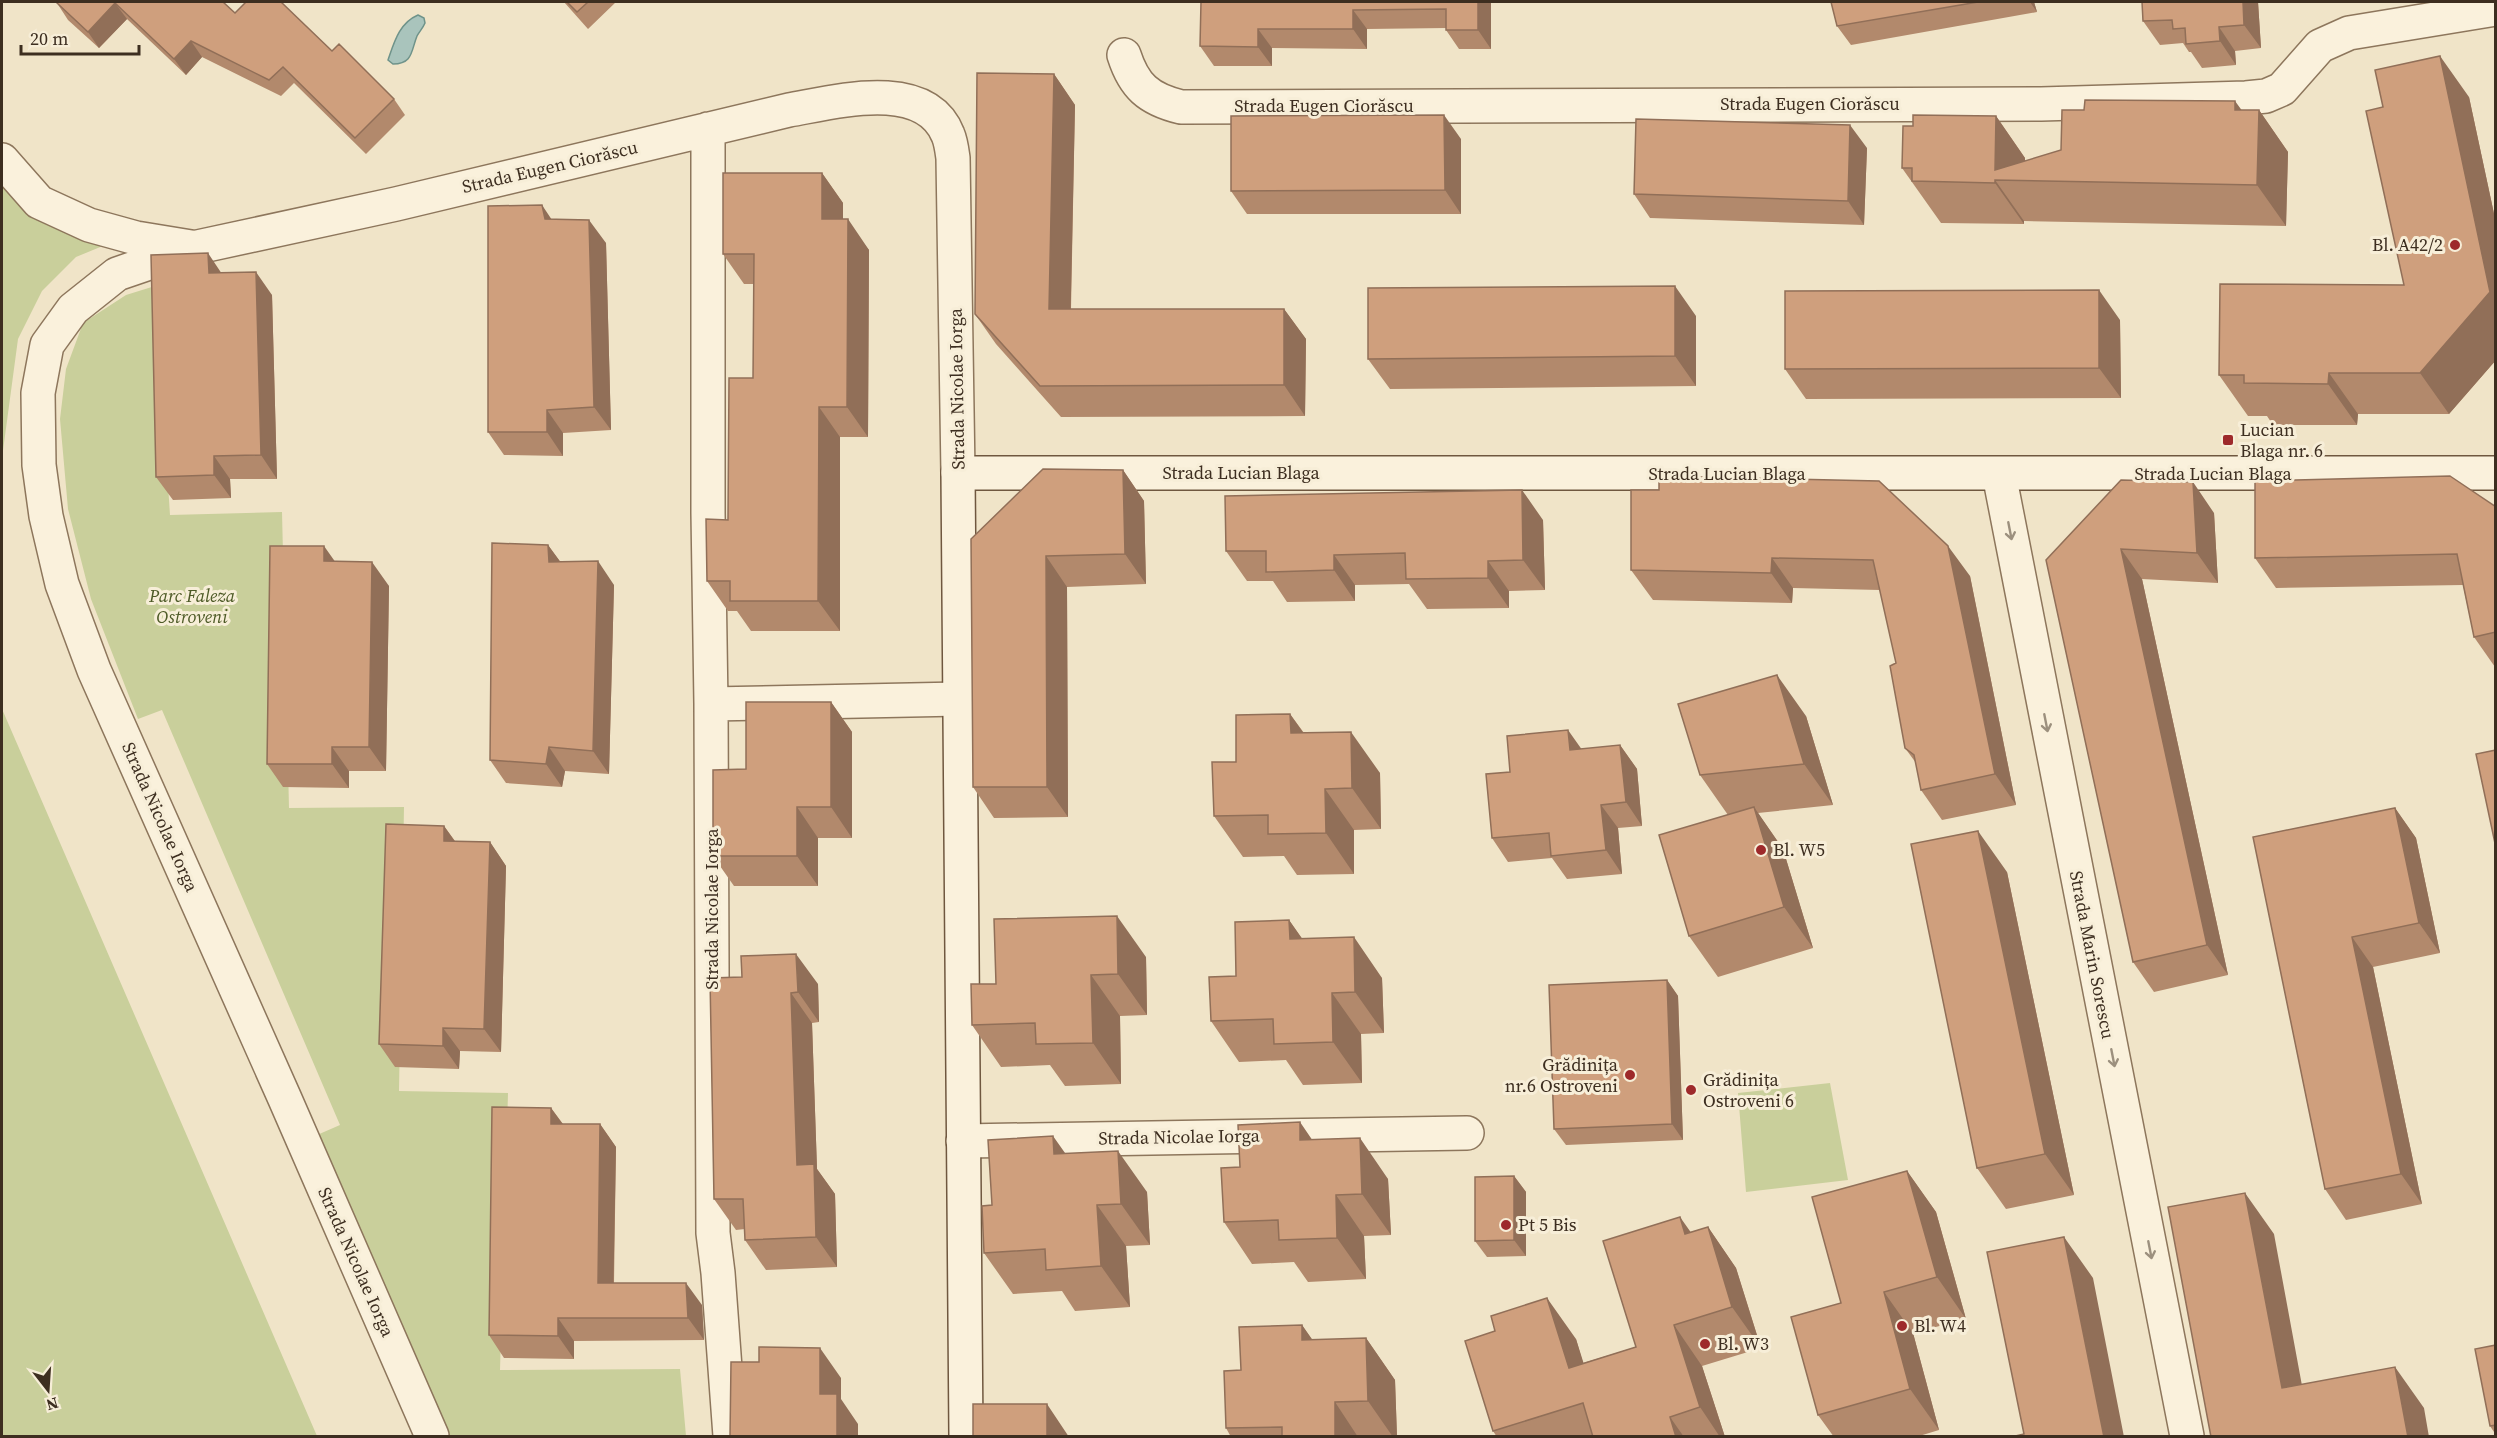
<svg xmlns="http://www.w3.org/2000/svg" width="2497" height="1438" font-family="'Source Serif 4',serif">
<rect width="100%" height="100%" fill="#f0e4c8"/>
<!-- green -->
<path fill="#c9cf9b" d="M 2,177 L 110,243 L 76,257 L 42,291 L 18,339 L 2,458 Z
M 155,286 L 170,515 L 282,512 L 289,808 L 404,807 L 399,1091 L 508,1093 L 500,1370 L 680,1369 L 686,1436 L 443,1436 L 317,1135 L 340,1125 L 162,710 L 138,719 L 91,599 L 68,509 L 60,419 L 66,369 L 83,323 L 126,295 Z
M 2,709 L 317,1436 L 2,1436 Z
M 1830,1083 L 1848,1180 L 1746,1192 L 1738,1093 Z"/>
<!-- water -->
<path fill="#a9c4bc" stroke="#6f938a" stroke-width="1.5" d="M 418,15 L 424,18 L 425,23 C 423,28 419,32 417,36 C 411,51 413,64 393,64 L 388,60 C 394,43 399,23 418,15 Z"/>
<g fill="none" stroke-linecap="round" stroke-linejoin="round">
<defs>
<path id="street" d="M 1124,55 C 1134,86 1148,99 1181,107 L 2041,104 L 2246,98 L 2266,96 L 2282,89 L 2320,46 L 2349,33 L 2496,9
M 708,129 L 708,513 L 711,704 L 713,1233 L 718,1273 L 730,1436
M 2,160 L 39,202 L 89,225 L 136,238 L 191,247
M 1999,474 L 2187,1436
M 711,704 L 960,699
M 963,1141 L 1467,1133
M 432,1436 L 285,1099 L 94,670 L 62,584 L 46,516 L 39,465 L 38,393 L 47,345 L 73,309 L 117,274 L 193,248 L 396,204 L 789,110 C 835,102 925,77 948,135 C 951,142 952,151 953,158 L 958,473"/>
<path id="secondary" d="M 966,1436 L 958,473 L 2496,473"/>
</defs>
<!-- street casing -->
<use href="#street" stroke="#8d765c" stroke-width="36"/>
<!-- secondary casing -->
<use href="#secondary" stroke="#6f573f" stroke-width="36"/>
<!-- street -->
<use href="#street" stroke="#faf1dc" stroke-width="33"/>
<!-- secondary -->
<use href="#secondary" stroke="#faf1dc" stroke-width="33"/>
</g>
<!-- wall -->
<path fill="#b2896c" d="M 223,2 L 235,13 L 332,51 L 394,99 L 405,115 L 366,154 L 294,83 L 281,96 L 202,57 L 186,75 L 127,19 L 99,48 L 68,20 L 57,3 Z
M 564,2 L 616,2 L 588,29 Z
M 1201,2 L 1491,2 L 1491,49 L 1459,49 L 1446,30 L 1446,28 L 1367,29 L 1367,49 L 1272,48 L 1272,66 L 1214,66 L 1200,46 Z
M 1831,2 L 2034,2 L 2037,12 L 1851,45 L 1837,26 Z
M 2142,2 L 2258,2 L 2261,48 L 2235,51 L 2236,65 L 2202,68 L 2191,52 L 2189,52 L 2183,43 L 2160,45 L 2143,21 Z
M 1054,74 L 1075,105 L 1071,309 L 1284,309 L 1306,339 L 1305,416 L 1061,417 L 996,344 L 975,314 Z
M 2469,97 L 2496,223 L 2496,360 L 2449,414 L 2358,414 L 2357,425 L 2273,425 L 2267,416 L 2248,416 L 2219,375 L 2404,285 Z
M 2241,110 L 2259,110 L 2288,152 L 2286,226 L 2024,221 L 2024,224 L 1941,223 L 1902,168 L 1913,126 L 1996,116 L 2025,158 L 2025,161 Z
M 1461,139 L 1461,214 L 1247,214 L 1231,191 Z
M 1867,148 L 1864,225 L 1650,218 L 1634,194 Z
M 822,173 L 843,203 L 843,219 L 869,250 L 868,437 L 840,437 L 840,631 L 751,631 L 737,611 L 728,611 L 707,581 L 728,520 L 753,378 L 753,284 L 744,284 L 723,254 Z
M 551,219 L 606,243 L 611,430 L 563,433 L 563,456 L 504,455 L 488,432 Z
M 222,273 L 272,295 L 277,479 L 230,479 L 231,498 L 173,500 L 156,477 Z
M 1696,316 L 1696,386 L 1390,389 L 1368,359 Z
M 2120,320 L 2121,398 L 1806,399 L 1785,369 Z
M 1123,470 L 1144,501 L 1146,584 L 1067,587 L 1068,817 L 994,818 L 973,787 L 971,539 Z
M 1631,490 L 1970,576 L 2016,805 L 1942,820 L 1921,790 L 1916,763 L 1905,748 L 1896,663 L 1880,590 L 1793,588 L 1792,603 L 1653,600 L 1631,570 Z
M 2496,507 L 2496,667 L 2495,667 L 2474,637 L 2463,585 L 2276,588 L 2255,558 Z
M 2214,513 L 2218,583 L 2142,579 L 2228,975 L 2154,992 L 2133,962 L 2046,560 Z
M 1543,520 L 1545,590 L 1509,591 L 1509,608 L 1427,609 L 1409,584 L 1355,585 L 1355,601 L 1287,602 L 1273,581 L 1247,581 L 1226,551 Z
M 548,545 L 560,562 L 614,585 L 609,774 L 565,771 L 562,787 L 506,783 L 490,760 Z
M 335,561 L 389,586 L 386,771 L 349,771 L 349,788 L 283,787 L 267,764 Z
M 831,702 L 852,732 L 852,838 L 818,838 L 818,886 L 734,886 L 713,856 L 746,769 Z
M 1290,714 L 1304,733 L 1380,773 L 1381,829 L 1354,830 L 1354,874 L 1297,875 L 1284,856 L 1243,857 L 1214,816 L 1236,762 Z
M 1806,716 L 1833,805 L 1758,813 L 1783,849 L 1813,948 L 1718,977 L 1689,936 L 1728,815 L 1700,775 Z
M 1620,745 L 1637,769 L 1642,826 L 1618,828 L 1622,874 L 1567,879 L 1552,858 L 1508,862 L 1492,838 L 1510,772 L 1582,749 Z
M 2395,808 L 2416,838 L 2440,953 L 2373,967 L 2422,1204 L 2346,1220 L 2325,1189 L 2253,837 Z
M 444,826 L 455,841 L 490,842 L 506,866 L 501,1052 L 460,1051 L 459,1069 L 395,1067 L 379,1044 Z
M 2007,872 L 2074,1195 L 2006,1209 L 1977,1168 Z
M 1289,920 L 1302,939 L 1382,978 L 1384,1033 L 1361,1034 L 1362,1083 L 1303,1085 L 1286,1060 L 1239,1062 L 1211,1021 L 1236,976 Z
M 1146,957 L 1147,1015 L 1120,1016 L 1121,1084 L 1065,1086 L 1050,1065 L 1001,1067 L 972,1025 L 996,984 Z
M 710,978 L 818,984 L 819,1022 L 812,1023 L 817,1169 L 835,1194 L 837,1267 L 766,1270 L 745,1240 L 745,1229 L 736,1230 L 714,1199 Z
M 1667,980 L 1678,996 L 1683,1140 L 1566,1145 L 1554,1129 Z
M 551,1108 L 563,1124 L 600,1124 L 616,1147 L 614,1283 L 702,1305 L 704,1340 L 574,1341 L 574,1359 L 504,1358 L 489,1335 Z
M 1312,1140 L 1388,1179 L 1391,1235 L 1364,1236 L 1366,1279 L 1308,1282 L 1294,1262 L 1252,1264 L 1224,1222 L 1240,1167 Z
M 1065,1154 L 1147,1192 L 1150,1245 L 1126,1246 L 1130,1307 L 1075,1311 L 1062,1291 L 1013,1294 L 984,1253 L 992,1205 Z
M 1907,1171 L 1936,1212 L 1966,1319 L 1913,1333 L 1939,1430 L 1916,1437 L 1834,1437 L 1818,1415 L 1841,1303 Z
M 1514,1176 L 1526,1192 L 1526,1256 L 1487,1257 L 1475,1241 Z
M 1708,1227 L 1736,1268 L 1761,1348 L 1702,1366 L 1725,1437 L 1497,1437 L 1493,1431 L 1495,1331 L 1576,1339 L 1583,1363 L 1636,1347 L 1691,1232 Z
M 1302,1325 L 1312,1340 L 1366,1338 L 1395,1380 L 1397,1437 L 1231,1437 L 1226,1428 L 1241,1370 Z
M 2496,1345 L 2496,1435 L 2490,1426 Z"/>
<!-- shaded-wall -->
<path fill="#916f58" d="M 1478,2 L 1491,2 L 1491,49 L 1478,30 Z
M 2030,2 L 2034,2 L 2037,12 Z
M 2243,2 L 2258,2 L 2261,48 L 2244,25 Z
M 115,3 L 127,19 L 99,48 L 88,32 Z
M 1353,10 L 1367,29 L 1367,49 L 1353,29 Z
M 2219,27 L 2235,51 L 2236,65 L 2220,41 Z
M 1258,29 L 1272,48 L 1272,66 L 1258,47 Z
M 191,41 L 202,57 L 186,75 L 174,59 Z
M 2440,56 L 2469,97 L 2496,223 L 2496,360 L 2449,414 L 2420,373 Z
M 1054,74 L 1075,105 L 1070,340 L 1049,309 Z
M 2235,101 L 2259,134 L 2259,110 L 2288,152 L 2286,226 L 2257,185 L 2235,110 Z
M 1444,115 L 1461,139 L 1461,214 L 1445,190 Z
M 1996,116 L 2025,158 L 2025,181 L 1995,170 Z
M 1850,125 L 1867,148 L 1864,225 L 1848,201 Z
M 822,173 L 843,203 L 843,249 L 822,219 Z
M 1995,180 L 2024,221 L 2024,224 L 1995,183 Z
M 542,205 L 558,229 L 545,219 Z
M 848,219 L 869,250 L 868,437 L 847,407 Z
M 589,220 L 606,243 L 611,430 L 594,407 Z
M 208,253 L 224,277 L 209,273 Z
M 256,272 L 272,295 L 277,479 L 261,455 Z
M 1675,286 L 1696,316 L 1696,386 L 1675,356 Z
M 2099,290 L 2120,320 L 2121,398 L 2099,368 Z
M 1284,309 L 1306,339 L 1305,416 L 1284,385 Z
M 2329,373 L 2358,414 L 2357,425 L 2328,384 Z
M 819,407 L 840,437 L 840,631 L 818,601 Z
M 547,410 L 563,433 L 563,456 L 547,432 Z
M 214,456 L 230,479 L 231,498 L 214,475 Z
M 1123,470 L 1144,501 L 1146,584 L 1125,554 Z
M 2193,482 L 2214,513 L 2218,583 L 2197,553 Z
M 1522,490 L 1543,520 L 1545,590 L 1523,560 Z
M 548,545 L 565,568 L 549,562 Z
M 324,546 L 341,570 L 324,561 Z
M 1948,546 L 1970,576 L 2016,805 L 1995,774 Z
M 2121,549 L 2142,579 L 2228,975 L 2207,945 Z
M 1334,555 L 1355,585 L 1355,601 L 1334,570 Z
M 1046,556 L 1067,587 L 1068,817 L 1047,787 Z
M 1772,558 L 1793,588 L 1792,603 L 1771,573 Z
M 598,561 L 614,585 L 609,774 L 593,751 Z
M 1488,561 L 1509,591 L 1509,608 L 1488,578 Z
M 372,562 L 389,586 L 386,771 L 369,747 Z
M 1777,675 L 1806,716 L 1833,805 L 1804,764 Z
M 831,702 L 852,732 L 852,838 L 831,807 Z
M 1290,714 L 1319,755 L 1291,733 Z
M 1568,730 L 1585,754 L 1570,750 Z
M 1351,732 L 1380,773 L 1381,829 L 1352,788 Z
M 1620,745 L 1637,769 L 1642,826 L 1626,802 Z
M 332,747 L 349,771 L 349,788 L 332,764 Z
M 549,747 L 565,771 L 562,787 L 546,764 Z
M 1325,789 L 1354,830 L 1354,874 L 1326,833 Z
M 1601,805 L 1618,828 L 1622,874 L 1606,850 Z
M 797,807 L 818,838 L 818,886 L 797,856 Z
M 1754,807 L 1783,849 L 1813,948 L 1784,907 Z
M 2395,808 L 2416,838 L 2440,953 L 2419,923 Z
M 444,826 L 461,850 L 444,841 Z
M 1978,831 L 2007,872 L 2074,1195 L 2045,1154 Z
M 490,842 L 506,866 L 501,1052 L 484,1029 Z
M 1117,916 L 1146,957 L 1147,1015 L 1118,974 Z
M 1289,920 L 1318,961 L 1290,939 Z
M 1354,937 L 1382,978 L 1384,1033 L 1355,992 Z
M 2352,937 L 2373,967 L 2422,1204 L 2401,1174 Z
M 796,954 L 818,984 L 819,1022 L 798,992 Z
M 1091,975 L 1120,1016 L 1121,1084 L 1093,1043 Z
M 1667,980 L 1678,996 L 1683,1140 L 1672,1124 Z
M 791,993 L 812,1023 L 817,1169 L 835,1194 L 837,1267 L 816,1237 L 797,1165 Z
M 1332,993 L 1361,1034 L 1362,1083 L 1333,1042 Z
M 443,1028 L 460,1051 L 459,1069 L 443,1046 Z
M 551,1108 L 567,1130 L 551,1124 Z
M 1300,1122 L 1328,1163 L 1300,1140 Z
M 600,1124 L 616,1147 L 613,1306 L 598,1283 Z
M 1053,1136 L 1082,1177 L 1054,1154 Z
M 1360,1138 L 1388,1179 L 1391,1235 L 1362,1194 Z
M 1118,1151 L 1147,1192 L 1150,1245 L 1121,1204 Z
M 1907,1171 L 1936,1212 L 1966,1319 L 1937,1277 Z
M 1514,1176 L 1526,1192 L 1526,1256 L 1514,1240 Z
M 2245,1193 L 2274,1234 L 2310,1429 L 2282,1388 Z
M 1336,1195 L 1364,1236 L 1366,1279 L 1337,1238 Z
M 1097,1205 L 1126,1246 L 1130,1307 L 1101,1266 Z
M 1680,1217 L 1709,1258 L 1685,1234 Z
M 1708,1227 L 1736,1268 L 1761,1348 L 1732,1307 Z
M 2064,1237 L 2093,1278 L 2124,1437 L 2104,1437 Z
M 686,1283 L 702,1305 L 704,1340 L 688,1318 Z
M 1884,1292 L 1913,1333 L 1939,1430 L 1910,1389 Z
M 1547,1298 L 1576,1339 L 1598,1409 L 1569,1368 Z
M 558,1318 L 574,1341 L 574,1359 L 558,1336 Z
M 1302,1325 L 1331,1366 L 1302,1340 Z
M 1674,1325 L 1702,1366 L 1725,1437 L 1720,1437 L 1700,1407 Z
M 1366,1338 L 1395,1380 L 1397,1437 L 1393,1437 L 1368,1401 Z
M 820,1348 L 841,1378 L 841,1399 L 858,1424 L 858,1437 L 837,1437 L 820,1394 Z
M 2395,1367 L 2424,1408 L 2429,1437 L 2408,1437 Z
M 1335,1402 L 1358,1437 L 1335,1437 Z
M 1047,1404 L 1069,1437 L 1047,1437 Z
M 1670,1417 L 1684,1437 L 1676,1437 Z"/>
<!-- building -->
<path fill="#cf9f7d" stroke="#916f58" stroke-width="1.5" d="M 59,2 L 223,2 L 235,13 L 246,2 L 281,2 L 332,51 L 339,44 L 394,99 L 355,138 L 283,67 L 269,80 L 191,41 L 174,59 L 115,3 L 88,32 L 57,3 Z
M 567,2 L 588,2 L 577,12 Z
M 1201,2 L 1478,2 L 1478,30 L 1446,30 L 1446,9 L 1353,10 L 1353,29 L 1258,29 L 1258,47 L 1200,46 Z
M 1831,2 L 1978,2 L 1837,26 Z
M 2142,2 L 2243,2 L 2244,25 L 2219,27 L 2220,41 L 2186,44 L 2185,28 L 2173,29 L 2172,20 L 2143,21 Z
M 2440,56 L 2490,292 L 2420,373 L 2329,373 L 2328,384 L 2244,383 L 2244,375 L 2219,375 L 2220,284 L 2404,285 L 2366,111 L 2383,107 L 2375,70 Z
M 977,73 L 1054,74 L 1049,309 L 1284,309 L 1284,385 L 1040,386 L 975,314 Z
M 2085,100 L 2235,101 L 2235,110 L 2259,110 L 2257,185 L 1995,180 L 1995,183 L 1912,181 L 1912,168 L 1902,168 L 1903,126 L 1913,126 L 1913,115 L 1996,116 L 1995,170 L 2061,150 L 2062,110 L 2084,110 Z
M 1444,115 L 1445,190 L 1231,191 L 1231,116 Z
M 1636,119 L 1850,125 L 1848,201 L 1634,194 Z
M 723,173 L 822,173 L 822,219 L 848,219 L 847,407 L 819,407 L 818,601 L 730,601 L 730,581 L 707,581 L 706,519 L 728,520 L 729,378 L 753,378 L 754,254 L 723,254 Z
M 542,205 L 545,219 L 589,220 L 594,407 L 547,410 L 547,432 L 488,432 L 488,206 Z
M 208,253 L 209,273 L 256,272 L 261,455 L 214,456 L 214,475 L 156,477 L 151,255 Z
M 1675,286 L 1675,356 L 1368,359 L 1368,288 Z
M 2099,290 L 2099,368 L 1785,369 L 1785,291 Z
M 1043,469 L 1123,470 L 1125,554 L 1046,556 L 1047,787 L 973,787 L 971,539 Z
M 1659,476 L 1879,481 L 1948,546 L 1995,774 L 1921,790 L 1914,755 L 1905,748 L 1890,666 L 1896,663 L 1873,560 L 1772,558 L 1771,573 L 1631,570 L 1631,490 L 1659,490 Z
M 2450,476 L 2496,507 L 2496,632 L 2474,637 L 2457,554 L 2255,558 L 2255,481 Z
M 2121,480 L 2193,482 L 2197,553 L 2121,549 L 2207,945 L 2133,962 L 2046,560 Z
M 1522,490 L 1523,560 L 1488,561 L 1488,578 L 1406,579 L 1405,553 L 1334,555 L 1334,570 L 1266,572 L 1266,551 L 1226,551 L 1225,496 Z
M 492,543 L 548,545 L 549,562 L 598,561 L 593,751 L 549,747 L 546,764 L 490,760 Z
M 270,546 L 324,546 L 324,561 L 372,562 L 369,747 L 332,747 L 332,764 L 267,764 Z
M 1777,675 L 1804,764 L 1700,775 L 1678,704 Z
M 746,702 L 831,702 L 831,807 L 797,807 L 797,856 L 713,856 L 713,770 L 746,769 Z
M 1290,714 L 1291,733 L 1351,732 L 1352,788 L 1325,789 L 1326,833 L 1268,834 L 1268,815 L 1214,816 L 1212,762 L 1236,762 L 1236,715 Z
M 1568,730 L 1570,750 L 1620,745 L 1626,802 L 1601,805 L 1606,850 L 1551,856 L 1549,833 L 1492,838 L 1486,774 L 1510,772 L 1507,736 Z
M 2496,750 L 2496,848 L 2476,754 Z
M 1754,807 L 1784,907 L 1689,936 L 1659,835 Z
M 2395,808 L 2419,923 L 2352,937 L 2401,1174 L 2325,1189 L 2253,837 Z
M 386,824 L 444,826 L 444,841 L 490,842 L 484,1029 L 443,1028 L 443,1046 L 379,1044 Z
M 1978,831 L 2045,1154 L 1977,1168 L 1911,844 Z
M 1117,916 L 1118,974 L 1091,975 L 1093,1043 L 1036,1044 L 1035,1023 L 972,1025 L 971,984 L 996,984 L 994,919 Z
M 1289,920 L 1290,939 L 1354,937 L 1355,992 L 1332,993 L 1333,1042 L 1274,1044 L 1273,1019 L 1211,1021 L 1209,977 L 1236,976 L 1235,922 Z
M 796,954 L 798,992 L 791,993 L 797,1165 L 814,1164 L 816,1237 L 745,1240 L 743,1199 L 714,1199 L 710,978 L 742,977 L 741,956 Z
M 1667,980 L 1672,1124 L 1554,1129 L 1549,985 Z
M 492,1107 L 551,1108 L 551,1124 L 600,1124 L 598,1283 L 686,1283 L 688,1318 L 558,1318 L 558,1336 L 489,1335 Z
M 1300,1122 L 1300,1140 L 1360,1138 L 1362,1194 L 1336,1195 L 1337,1238 L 1279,1240 L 1278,1220 L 1224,1222 L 1221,1168 L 1240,1167 L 1238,1125 Z
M 1053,1136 L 1054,1154 L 1118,1151 L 1121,1204 L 1097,1205 L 1101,1266 L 1046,1270 L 1045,1249 L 984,1253 L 982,1206 L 992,1205 L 988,1140 Z
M 1907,1171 L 1937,1277 L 1884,1292 L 1910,1389 L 1818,1415 L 1791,1317 L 1841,1303 L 1812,1197 Z
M 1514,1176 L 1514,1240 L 1475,1241 L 1475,1177 Z
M 2245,1193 L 2282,1388 L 2395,1367 L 2408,1437 L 2211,1437 L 2168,1207 Z
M 1680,1217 L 1685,1234 L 1708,1227 L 1732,1307 L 1674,1325 L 1700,1407 L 1670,1417 L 1676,1437 L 1593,1437 L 1583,1403 L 1493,1431 L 1465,1341 L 1495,1331 L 1491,1316 L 1547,1298 L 1569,1368 L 1636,1347 L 1603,1241 Z
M 2064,1237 L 2104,1437 L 2011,1437 L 2024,1434 L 1987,1252 Z
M 1302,1325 L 1302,1340 L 1366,1338 L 1368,1401 L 1335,1402 L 1335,1437 L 1282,1437 L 1282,1427 L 1226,1428 L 1224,1371 L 1241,1370 L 1239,1327 Z
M 2496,1345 L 2496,1425 L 2490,1426 L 2475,1349 Z
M 759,1347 L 820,1348 L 820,1394 L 837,1394 L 837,1437 L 730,1437 L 731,1362 L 759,1362 Z
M 973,1404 L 1047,1404 L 1047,1437 L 973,1437 Z"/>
<!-- one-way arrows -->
<defs><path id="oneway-shaft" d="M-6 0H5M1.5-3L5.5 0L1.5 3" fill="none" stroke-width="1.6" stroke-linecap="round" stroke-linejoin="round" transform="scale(1.5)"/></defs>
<g stroke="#9c907e">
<use href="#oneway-shaft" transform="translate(2010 531) rotate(79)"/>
<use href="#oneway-shaft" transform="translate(2046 723) rotate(79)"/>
<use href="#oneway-shaft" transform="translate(2113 1058) rotate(79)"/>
<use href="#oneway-shaft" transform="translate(2150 1250) rotate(79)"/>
</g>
<!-- markers -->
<g fill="#9e2a2b" stroke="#f7eed8" stroke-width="2">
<circle cx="2455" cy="245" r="6"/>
<rect x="2222" y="434" width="12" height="12" rx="3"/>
<circle cx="1761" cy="850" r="6"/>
<circle cx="1630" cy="1075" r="6"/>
<circle cx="1691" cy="1090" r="6"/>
<circle cx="1506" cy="1225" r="6"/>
<circle cx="1902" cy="1326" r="6"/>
<circle cx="1705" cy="1344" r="6"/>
</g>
<g text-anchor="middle" stroke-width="6" stroke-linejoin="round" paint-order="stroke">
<!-- street labels -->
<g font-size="18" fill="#3d2e20" stroke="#f7eed8">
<text x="1810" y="110">Strada Eugen Ciorăscu</text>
<text x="1324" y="112">Strada Eugen Ciorăscu</text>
<text transform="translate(550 167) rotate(-13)" y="6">Strada Eugen Ciorăscu</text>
<text transform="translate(957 389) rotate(-91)" y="6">Strada Nicolae Iorga</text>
<text x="1241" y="479">Strada Lucian Blaga</text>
<text x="1727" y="480">Strada Lucian Blaga</text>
<text x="2213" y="480">Strada Lucian Blaga</text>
<text transform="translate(160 817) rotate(66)" y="6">Strada Nicolae Iorga</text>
<text transform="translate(712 909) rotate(-90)" y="6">Strada Nicolae Iorga</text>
<text transform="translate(2092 955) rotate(79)" y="6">Strada Marin Sorescu</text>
<text transform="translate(1179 1137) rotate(-1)" y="6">Strada Nicolae Iorga</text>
<text transform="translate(356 1262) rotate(66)" y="6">Strada Nicolae Iorga</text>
</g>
<!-- poi labels -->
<g font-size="18" fill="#3d2e20" stroke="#f7eed8" text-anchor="start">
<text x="2443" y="251" text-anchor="end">Bl. A42/2</text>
<text x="2240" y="436">Lucian<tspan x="2240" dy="21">Blaga nr. 6</tspan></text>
<text x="1773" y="856">Bl. W5</text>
<text x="1618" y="1071" text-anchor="end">Grădinița<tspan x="1618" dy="21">nr.6 Ostroveni</tspan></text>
<text x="1703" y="1086">Grădinița<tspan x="1703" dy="21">Ostroveni 6</tspan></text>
<text x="1518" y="1231">Pt 5 Bis</text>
<text x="1914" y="1332">Bl. W4</text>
<text x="1717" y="1350">Bl. W3</text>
</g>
<!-- park labels -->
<g font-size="18" font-style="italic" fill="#4d5a26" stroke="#f7eed8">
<text x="192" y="602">Parc Faleza<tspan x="192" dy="21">Ostroveni</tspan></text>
</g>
</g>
<!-- border -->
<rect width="2497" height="1438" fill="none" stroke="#3d2e20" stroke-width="6"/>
<!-- north arrow -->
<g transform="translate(48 1390) rotate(163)" stroke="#f7eed8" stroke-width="4.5" paint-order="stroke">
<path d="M0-4.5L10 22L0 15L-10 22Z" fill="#3d2e20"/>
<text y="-9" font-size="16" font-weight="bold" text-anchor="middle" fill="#3d2e20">N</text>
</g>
<!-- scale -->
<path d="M21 45v9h118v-9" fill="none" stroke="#3d2e20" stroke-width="3"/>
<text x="30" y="45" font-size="18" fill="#3d2e20" stroke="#f7eed8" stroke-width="4.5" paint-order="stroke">20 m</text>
</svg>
